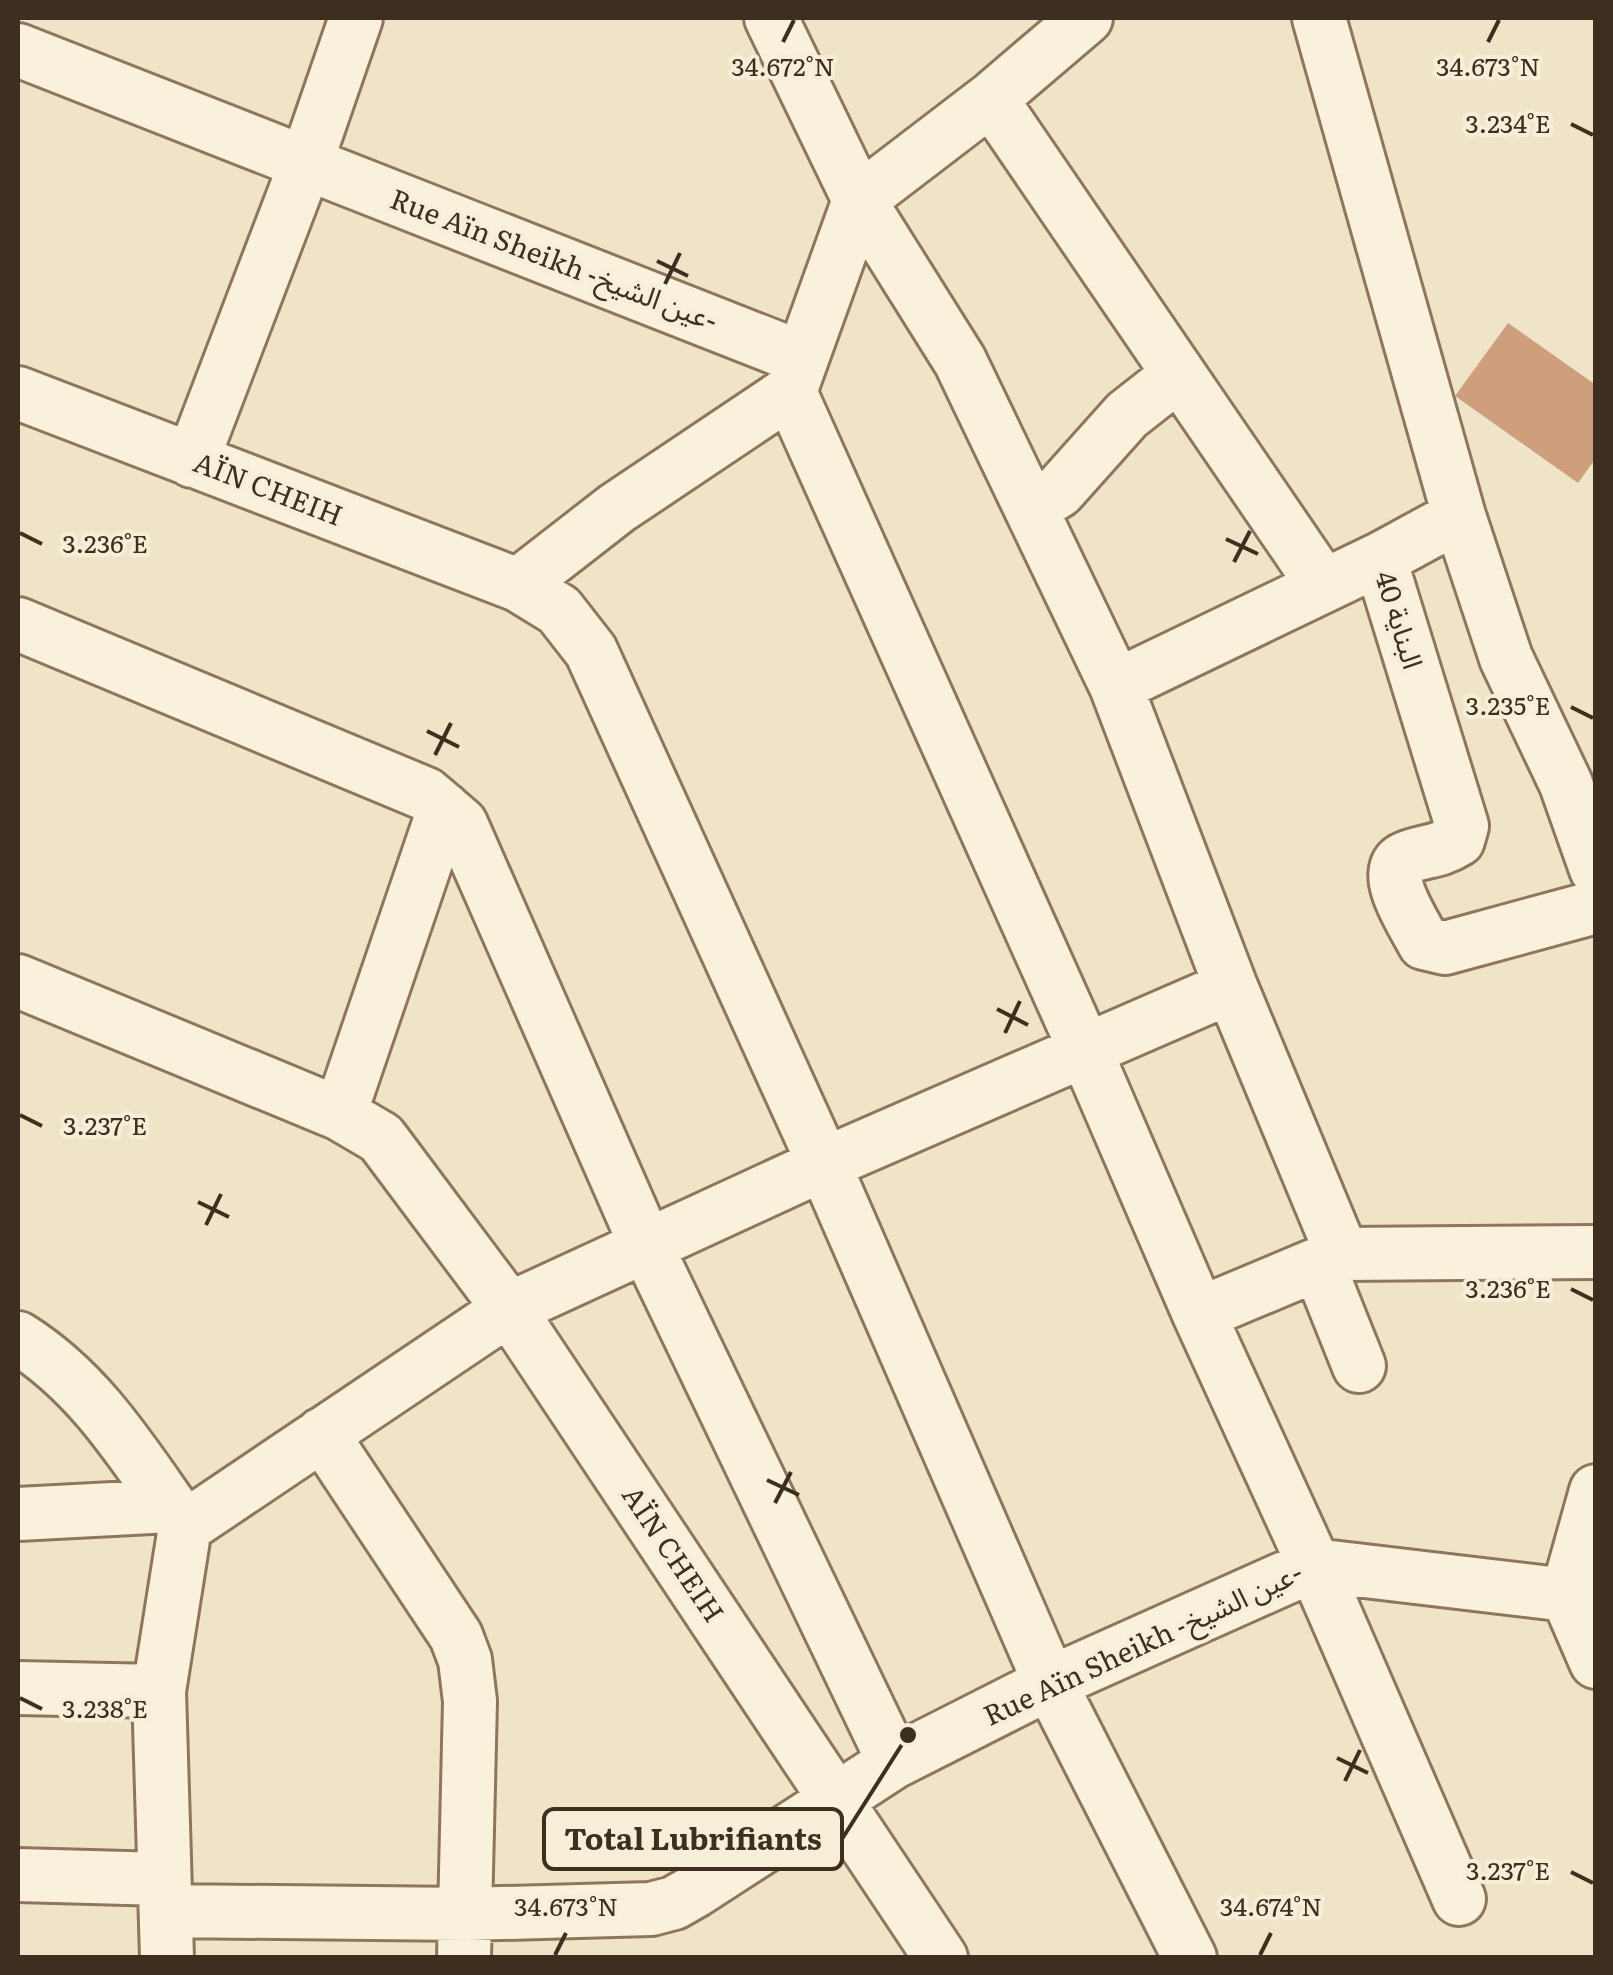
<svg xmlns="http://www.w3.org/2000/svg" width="1613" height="1975" font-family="Literata,'Noto Sans Arabic',serif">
<rect width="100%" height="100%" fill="#f0e4c8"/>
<!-- building -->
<path fill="#cf9f7d" d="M 1508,323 L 1596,385 L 1596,458 L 1578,483 L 1455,396 Z"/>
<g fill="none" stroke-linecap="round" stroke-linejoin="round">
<defs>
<path id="minor" d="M 771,18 L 859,200 L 960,361 L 1116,686 L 1231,987 L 1342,1254
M 18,50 L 802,358
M 991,99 L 1323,585
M 859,200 L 991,99 L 1086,18
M 790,392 L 1086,1052 L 1199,1314 L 1314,1565 L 1459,1899
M 18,393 L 518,585 L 559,610 L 591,651 L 824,1164 L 1050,1683 L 1190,1958
M 192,461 L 306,163 L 356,18
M 1031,509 L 1059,491 L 1127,415 L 1178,375
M 1459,516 L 1506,658 L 1566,784 L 1596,869
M 1380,559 L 1462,826 L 1458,840 C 1437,853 1425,850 1406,858 C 1377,870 1415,925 1424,943 L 1445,948 L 1596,907
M 518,585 L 617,508 L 790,392 L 859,200
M 18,624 L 426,794 L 461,824 L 646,1245 L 894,1762
M 1116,686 L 1380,559 L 1459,516 L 1319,18
M 18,981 L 340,1114 L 381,1138 L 509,1309 L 941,1958
M 340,1114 L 444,809
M 1319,1266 L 1359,1366
M 1199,1314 L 1342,1254 L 1596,1252
M 18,1338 C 92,1384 135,1457 185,1527
M 322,1434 L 456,1636 L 465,1660 L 470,1701 L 464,1958
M 18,1514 L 170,1506
M 1567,1595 L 1596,1491
M 1567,1595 L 1596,1662
M 18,1688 L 159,1691
M 18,1875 L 163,1879
M 167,1911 L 467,1914 L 651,1909 L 674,1903 L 695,1891 L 894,1762 L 1050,1683 L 1314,1565 L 1567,1595
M 167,1958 L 159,1691 L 185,1527 L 509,1309 L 824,1164 L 1231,987"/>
</defs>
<!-- minor casing -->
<use href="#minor" stroke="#8d765c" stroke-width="58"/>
<!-- minor -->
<use href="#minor" stroke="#faf1dc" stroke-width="52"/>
</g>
<!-- ticks -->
<path fill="none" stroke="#3d2e20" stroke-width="4" d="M 783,42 L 794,20M 1488,42 L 1499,20M 1571,124 L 1593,135M 657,261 L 688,276M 665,284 L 680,253M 20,533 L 42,544M 1226,539 L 1258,554M 1234,562 L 1250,531M 1571,707 L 1593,718M 427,731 L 459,747M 435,755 L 451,723M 997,1009 L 1028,1025M 1005,1033 L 1020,1001M 20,1115 L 42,1126M 198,1202 L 229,1217M 206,1225 L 221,1194M 1571,1289 L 1593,1300M 767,1480 L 799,1495M 775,1503 L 791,1472M 20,1698 L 42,1709M 1337,1758 L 1368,1773M 1345,1781 L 1360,1750M 1571,1872 L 1593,1883M 555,1955 L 566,1933M 1260,1955 L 1271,1933"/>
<g text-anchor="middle" stroke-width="8" stroke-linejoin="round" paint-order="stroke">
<!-- street labels -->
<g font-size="28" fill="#3d2e20" stroke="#f7eed8">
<text transform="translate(554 260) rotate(21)" y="10">Rue Aïn Sheikh -عين الشيخ-</text>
<text transform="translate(268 489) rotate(21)" y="10">AÏN CHEIH</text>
<text transform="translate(1399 620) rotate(73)" y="10">البناية 40</text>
<text transform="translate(673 1554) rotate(56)" y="10">AÏN CHEIH</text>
<text transform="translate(1143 1644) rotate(-25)" y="10">Rue Aïn Sheikh -عين الشيخ-</text>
</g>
</g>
<g font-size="25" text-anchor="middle" fill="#3d2e20" stroke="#f7eed8" stroke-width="8" stroke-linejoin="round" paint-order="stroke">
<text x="1488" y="76">34.673°N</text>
<text x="783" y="76">34.672°N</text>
<text x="1508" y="133">3.234°E</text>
<text x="105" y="553">3.236°E</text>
<text x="1508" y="715">3.235°E</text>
<text x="105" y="1135">3.237°E</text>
<text x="1508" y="1298">3.236°E</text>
<text x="105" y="1718">3.238°E</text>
<text x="1508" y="1880">3.237°E</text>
<text x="566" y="1916">34.673°N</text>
<text x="1271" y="1916">34.674°N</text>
</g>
<!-- callouts -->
<path fill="none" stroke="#3d2e20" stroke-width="4" d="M908 1735L842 1839"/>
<circle fill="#3d2e20" stroke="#f7eed8" stroke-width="4" cx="908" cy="1735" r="10"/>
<rect fill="#f7eed8" stroke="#3d2e20" stroke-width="4" x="544" y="1809" width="298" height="60" rx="10"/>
<g font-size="30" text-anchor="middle" font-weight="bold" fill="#3d2e20">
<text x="693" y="1850">Total Lubrifiants</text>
</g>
<!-- border -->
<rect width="1613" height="1975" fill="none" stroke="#3d2e20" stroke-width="40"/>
</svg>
